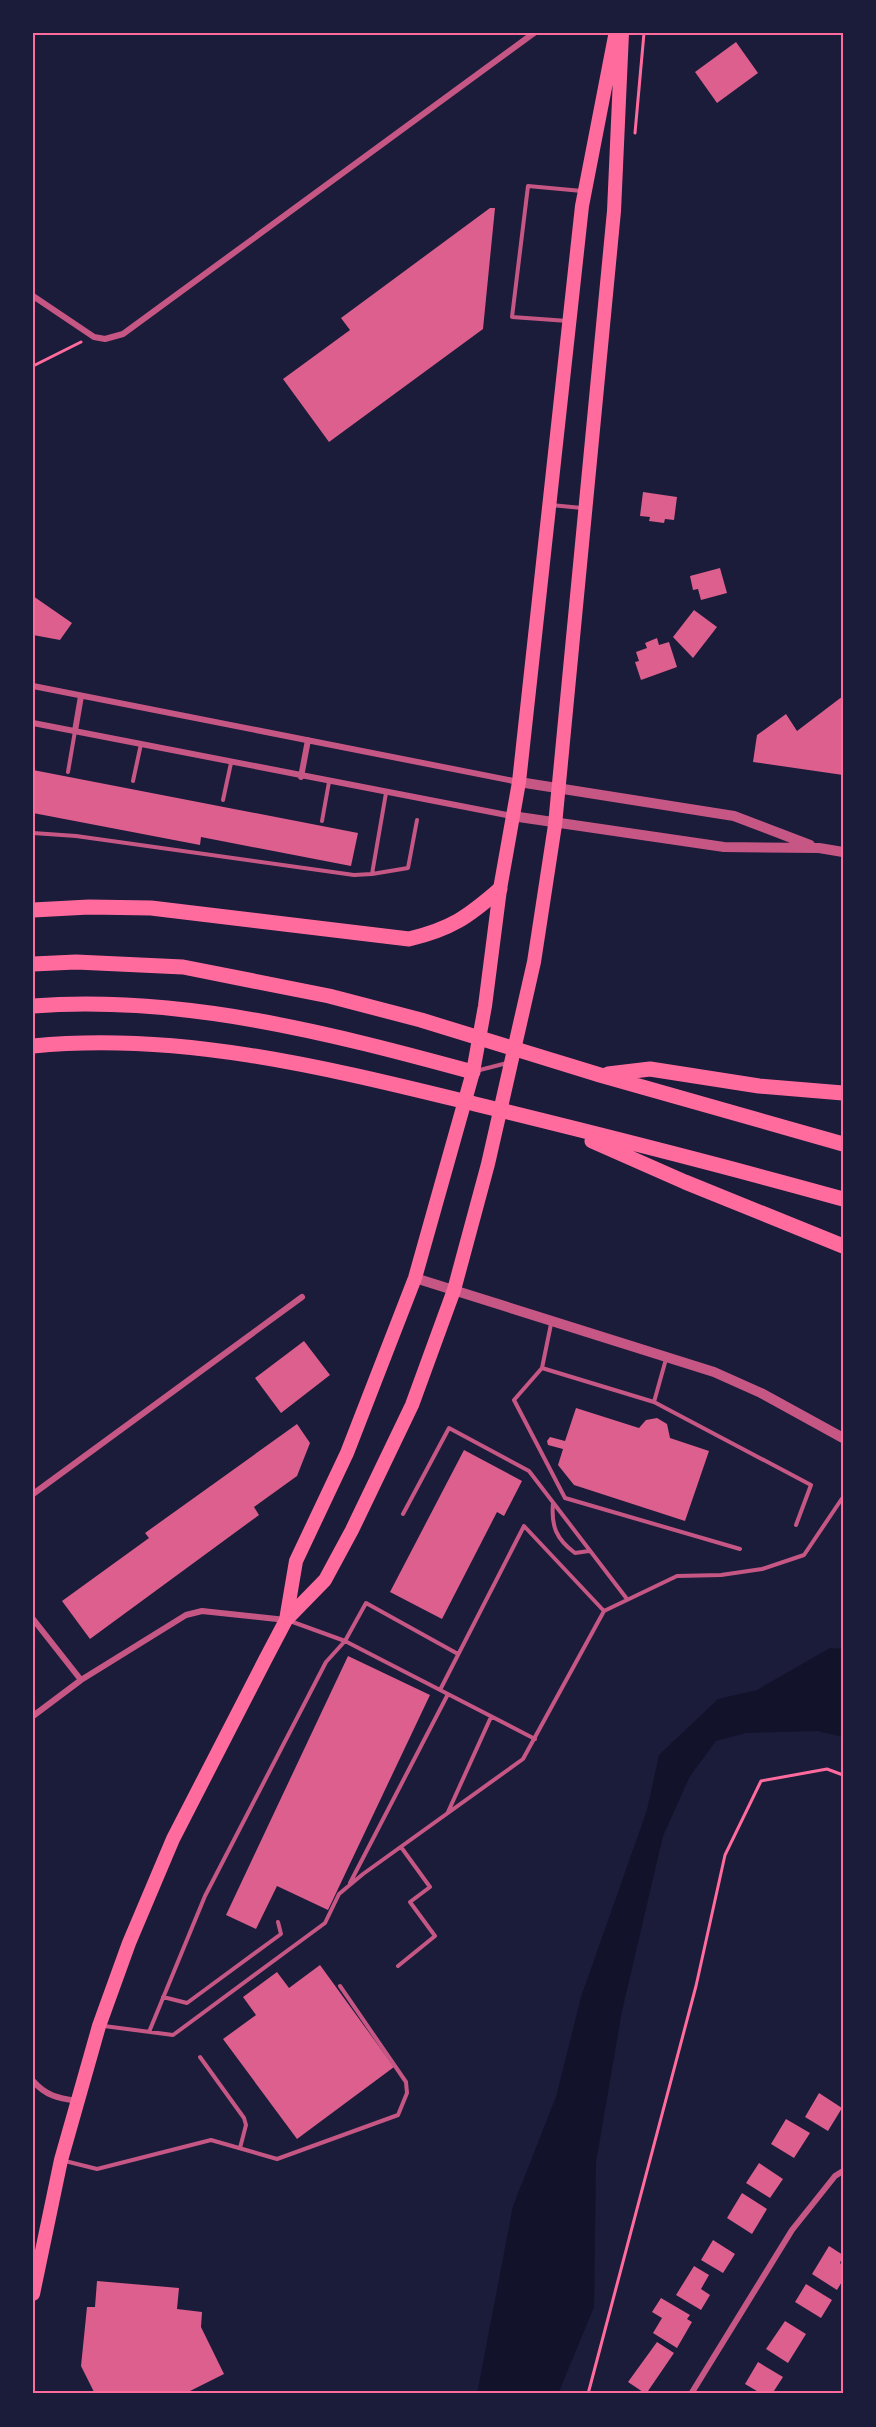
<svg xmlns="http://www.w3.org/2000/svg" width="876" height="2427" font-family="'Alegreya Sans',sans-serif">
<rect width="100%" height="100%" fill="#1b1b3a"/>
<!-- water -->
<path fill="#12122b" d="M 830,1648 L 843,1649 L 843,1737 L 818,1731 L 746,1733 L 716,1741 L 690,1776 L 663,1836 L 622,2011 L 596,2162 L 594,2307 L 558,2394 L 477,2394 L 513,2206 L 556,2097 L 581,1997 L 647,1810 L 659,1755 L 718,1699 L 757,1690 Z"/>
<!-- building -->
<path fill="#dd5f8e" d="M 736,42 L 758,73 L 717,103 L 695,72 Z
M 490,208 L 495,208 L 483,329 L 329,442 L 283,379 L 350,330 L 341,318 Z
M 643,492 L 677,497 L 674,520 L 665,519 L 664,523 L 649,521 L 650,517 L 640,516 Z
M 720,568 L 727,593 L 701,600 L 698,589 L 693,590 L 690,576 Z
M 33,596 L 72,623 L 60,640 L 33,635 Z
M 694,610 L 717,627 L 693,658 L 673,637 Z
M 657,638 L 659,645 L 669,642 L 677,667 L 641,680 L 635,662 L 639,661 L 636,652 L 647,648 L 645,643 Z
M 843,696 L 843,775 L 753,762 L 757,735 L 786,714 L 797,731 Z
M 33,770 L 358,833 L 351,866 L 201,837 L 200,845 L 33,813 Z
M 304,1341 L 330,1375 L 281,1413 L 255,1378 Z
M 576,1408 L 639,1428 L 646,1420 L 657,1418 L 667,1424 L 670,1438 L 709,1451 L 685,1521 L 574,1485 L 558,1465 L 563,1449 L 548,1445 L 547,1441 L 550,1437 L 565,1441 Z
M 297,1424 L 310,1443 L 297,1476 L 254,1507 L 259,1515 L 90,1639 L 62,1601 L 149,1538 L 145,1533 Z
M 464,1450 L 522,1481 L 504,1516 L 497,1512 L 442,1619 L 390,1592 Z
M 348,1656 L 430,1695 L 328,1910 L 277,1886 L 256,1929 L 226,1915 Z
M 320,1965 L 394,2067 L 297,2139 L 223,2039 L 256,2015 L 243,1997 L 277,1972 L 289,1988 Z
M 819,2093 L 842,2108 L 828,2131 L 805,2117 Z
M 786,2119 L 810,2133 L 794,2158 L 771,2144 Z
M 759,2163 L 783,2179 L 770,2198 L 746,2183 Z
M 742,2193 L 767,2209 L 752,2234 L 727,2218 Z
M 713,2240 L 735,2254 L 723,2273 L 701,2260 Z
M 829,2246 L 843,2255 L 840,2263 L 843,2266 L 843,2280 L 837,2290 L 812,2274 Z
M 694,2266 L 709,2275 L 701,2289 L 710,2295 L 701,2310 L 676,2295 Z
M 97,2281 L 179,2288 L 177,2309 L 202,2312 L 201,2327 L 224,2374 L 184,2394 L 95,2394 L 81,2366 L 87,2307 L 95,2307 Z
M 806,2284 L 832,2300 L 821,2318 L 795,2302 Z
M 661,2298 L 690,2315 L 687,2319 L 692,2322 L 677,2348 L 653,2333 L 662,2318 L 652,2312 Z
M 785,2321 L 806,2334 L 788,2363 L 766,2349 Z
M 657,2342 L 674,2353 L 646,2394 L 628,2382 Z
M 758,2362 L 783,2377 L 772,2394 L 762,2394 L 745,2384 Z"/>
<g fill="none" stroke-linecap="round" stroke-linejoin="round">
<!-- path -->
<path stroke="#ff6b9d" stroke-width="3" d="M 635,133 L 644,33
M 33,366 L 81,342
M 588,2394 L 696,1986 L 725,1855 L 761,1781 L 827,1769 L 843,1775"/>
<!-- service -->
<path stroke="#c65784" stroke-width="4" d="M 568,321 L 512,317 L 528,186 L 582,191
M 551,505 L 582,508
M 68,772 L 75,731
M 133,781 L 141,744
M 223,800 L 231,763
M 322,821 L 329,782
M 33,833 L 76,836 L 354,875 L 372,874 L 386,793
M 372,874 L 408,868 L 417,820
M 476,1071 L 507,1063
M 551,1324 L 542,1368 L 514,1400 L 565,1498 L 740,1549
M 542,1368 L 654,1402 L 811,1485 L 796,1525
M 654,1402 L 666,1359
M 553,1503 C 551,1526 556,1539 575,1553 L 589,1551
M 403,1514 L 449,1428 L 529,1471 L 627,1599
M 290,1621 L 345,1641 L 535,1739
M 440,1690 L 524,1526 L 604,1611
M 448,1812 L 491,1717
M 350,1883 L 448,1694
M 398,1966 L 435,1936 L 410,1902 L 430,1887 L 401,1847
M 163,1997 L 187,2003 L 281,1934 L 278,1922
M 104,2026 L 173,2035 L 325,1923 L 339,1894 L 363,1874 L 523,1759 L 604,1611 L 677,1576 L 721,1575 L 762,1569 L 804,1555 L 843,1497
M 149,2032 L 205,1896 L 326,1662 L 345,1641 L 366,1603 L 458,1654
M 200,2057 L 244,2118 L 246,2125 L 240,2148
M 65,2161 L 97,2169 L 211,2140 L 277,2159 L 398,2115 L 407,2093 L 406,2082 L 340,1986"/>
<!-- minor -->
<path stroke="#c65784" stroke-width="6" d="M 33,296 L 94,337 L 105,339 L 123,334 L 534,33
M 33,686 L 519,782
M 33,723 L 512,816
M 75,731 L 81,696
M 301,777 L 308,740
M 33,1494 L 302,1297
M 33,1619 L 81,1680
M 33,1716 L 81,1680 L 186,1615 L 202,1611 L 286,1620
M 33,2081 C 46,2096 58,2098 77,2101
M 691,2394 L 792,2230 L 835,2176 L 843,2171"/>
<!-- tertiary -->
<path stroke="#c65784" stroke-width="10" d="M 519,782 L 734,816 L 810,845
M 512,816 L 724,847 L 819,848 L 843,852
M 415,1278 L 714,1372 L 761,1393 L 843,1438"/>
<!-- primary -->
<path stroke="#ff6b9d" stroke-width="14" d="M 286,1620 L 296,1561 L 347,1453 L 415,1278 L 473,1072 L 485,1006 L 500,889 L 519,782 L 582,206 L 615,36
M 33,2294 L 61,2160 L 99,2026 L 129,1943 L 173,1839 L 265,1660 L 286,1620 L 325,1580 L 352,1530 L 412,1405 L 454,1290 L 488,1164 L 534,962 L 555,825 L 614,211 L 622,33"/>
<!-- motorway -->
<path stroke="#ff6b9d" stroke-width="15" d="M 33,910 L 89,907 L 151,908 L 409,939 C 451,929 468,917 500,889
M 33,964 L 76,962 L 183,967 L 329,996 L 421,1020 L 600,1075 L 843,1144
M 33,1006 C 183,995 330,1033 473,1072
M 33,1046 C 182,1031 331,1069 475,1104 C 598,1134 721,1165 843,1199
M 608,1074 L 650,1069 L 759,1086 L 843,1093
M 592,1141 L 685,1182 L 843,1246"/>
</g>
<!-- border -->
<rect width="876" height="2427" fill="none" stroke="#1b1b3a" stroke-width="69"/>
<rect x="34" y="34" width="808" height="2358" fill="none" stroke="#ff6b9d" stroke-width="2"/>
</svg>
